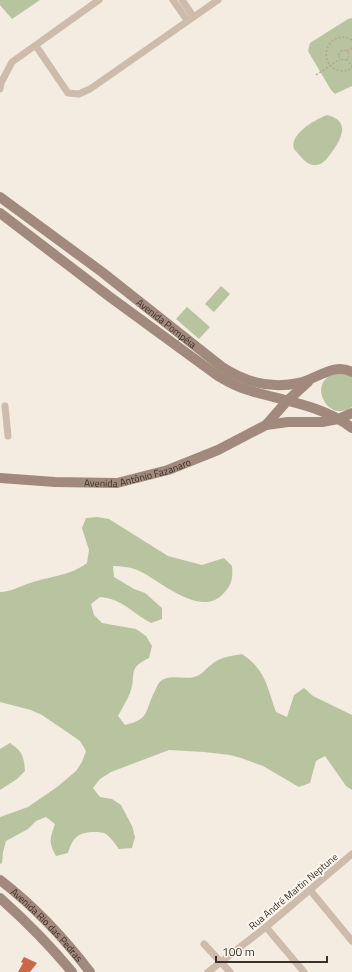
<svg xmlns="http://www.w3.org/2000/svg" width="352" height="972" font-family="'Titillium Web',sans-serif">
<rect width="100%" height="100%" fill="#f4ebe1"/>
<!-- green -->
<path fill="#b8c4a0" d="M 0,0 L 40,0 L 12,19 L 0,5 Z
M 352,18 L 352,86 L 335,94 L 331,90 L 308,51 L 310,43 L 348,19 Z
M 327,115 C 349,120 343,136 334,149 C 330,154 327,160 322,163 C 319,165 316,165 313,165 C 305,164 299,154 294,149 C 289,134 316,119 327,115 Z
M 221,286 L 230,294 L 214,312 L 205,304 Z
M 187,307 L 210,327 L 199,339 L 176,319 Z
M 345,373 L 352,377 L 352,407 C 328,424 308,384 332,375 C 335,373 341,373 345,373 Z
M 97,517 L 109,519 L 168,556 L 202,565 L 224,558 L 232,566 C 233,578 232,585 223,594 C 200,619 159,579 137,570 C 130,567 121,566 113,566 L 114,577 L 134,589 L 145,593 L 162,608 L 162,619 L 151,623 C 132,613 123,599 100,597 L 91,604 L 94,615 L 102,623 L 136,629 L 146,636 L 152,646 L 149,658 C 126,669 137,675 130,693 C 127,701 122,708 118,716 L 125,725 C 151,719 144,711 155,691 C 156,689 157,685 159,683 C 168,673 183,680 194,677 C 202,675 204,670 211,665 C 219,657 231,656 242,654 C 266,670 267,687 276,712 L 287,717 L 294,695 L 304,688 L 313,696 L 352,715 L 352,790 L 346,786 L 325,756 L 316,761 L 310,783 L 299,787 L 263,766 L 241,758 L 230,755 L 204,752 L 169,750 L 111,772 L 100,779 L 93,788 L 100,797 L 112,799 L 121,805 L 132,826 L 135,837 L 132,848 L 119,849 C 115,844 110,836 104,833 C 101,832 97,832 95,832 C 77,832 73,838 68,853 L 56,856 C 48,842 50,839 55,824 L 46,817 L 36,821 L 28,829 L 6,841 L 3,852 L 2,863 L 0,864 L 0,817 L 28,807 L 57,787 L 76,771 L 82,762 L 86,751 L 80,741 L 42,715 L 31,710 L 0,702 L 0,592 C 11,592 20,586 30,583 C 50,576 70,576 87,563 L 89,550 L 82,528 L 86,518 Z
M 10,743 C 22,751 24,756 25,771 L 17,779 L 0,790 L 0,749 Z"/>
<!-- building -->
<path fill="#c8694b" d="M 24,957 L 37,963 L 30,972 L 18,972 L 23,963 L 21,962 Z"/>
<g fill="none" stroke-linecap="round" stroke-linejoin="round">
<!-- path -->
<path stroke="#b9a596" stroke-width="1.5" stroke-dasharray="2 2" stroke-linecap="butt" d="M 352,40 C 330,27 315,61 337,70 C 342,72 347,71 352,68
M339 55a5 5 0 1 1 10 0a5 5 0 1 1-10 0Z
M 347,51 L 352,48
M 347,59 L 352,67
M 316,75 L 340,59"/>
<!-- street -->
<path stroke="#cdbbac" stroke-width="7" d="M 173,0 L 187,20
M 182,0 L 193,16
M 36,46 L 68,93 L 79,94 L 90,89 L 218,0
M 0,89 L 1,83 L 12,62 L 99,0
M 5,406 L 8,436
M 310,890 L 352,941
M 266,927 L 304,972
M 204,944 L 230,972
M 208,972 L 266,927 L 352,854"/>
<!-- secondary -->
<g stroke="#a18a7d" stroke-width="10">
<path id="s1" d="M 0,197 L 102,272 L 222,367 C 245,382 272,389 299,383 C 317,379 334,362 352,372"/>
<path d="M 0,213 L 110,297 L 218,376 C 228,382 239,388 251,391 C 284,401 324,406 352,428"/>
<path d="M 266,425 L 287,401 L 308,382"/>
<path id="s2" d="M 0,478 L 55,482 L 117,483 L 168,470 L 218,450 L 266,425 L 288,422 L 322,422 L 338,419 L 352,413"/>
<path id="s3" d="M 0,880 C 34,906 64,938 90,972"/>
<path d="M 0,898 C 27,922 49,944 72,972"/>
</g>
</g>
<g text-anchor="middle" stroke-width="4" stroke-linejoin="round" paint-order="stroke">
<!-- street labels -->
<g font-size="10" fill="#3b302b" stroke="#fbf5ee">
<text dy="4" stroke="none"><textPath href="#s1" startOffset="209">Avenida Pompéia</textPath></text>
<text dy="4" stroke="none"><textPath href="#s2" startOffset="139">Avenida Antônio Fazanaro</textPath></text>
<text transform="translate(293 891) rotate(-40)" y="4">Rua André Martin Neptune</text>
<text dy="4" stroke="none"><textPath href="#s3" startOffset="65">Avenida Rio das Pedras</textPath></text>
</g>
</g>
<!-- scale -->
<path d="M216 956v6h111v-6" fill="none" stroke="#3b302b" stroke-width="2"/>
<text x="222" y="956" font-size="12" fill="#3b302b" stroke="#fbf5ee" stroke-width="3" paint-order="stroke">100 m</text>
</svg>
